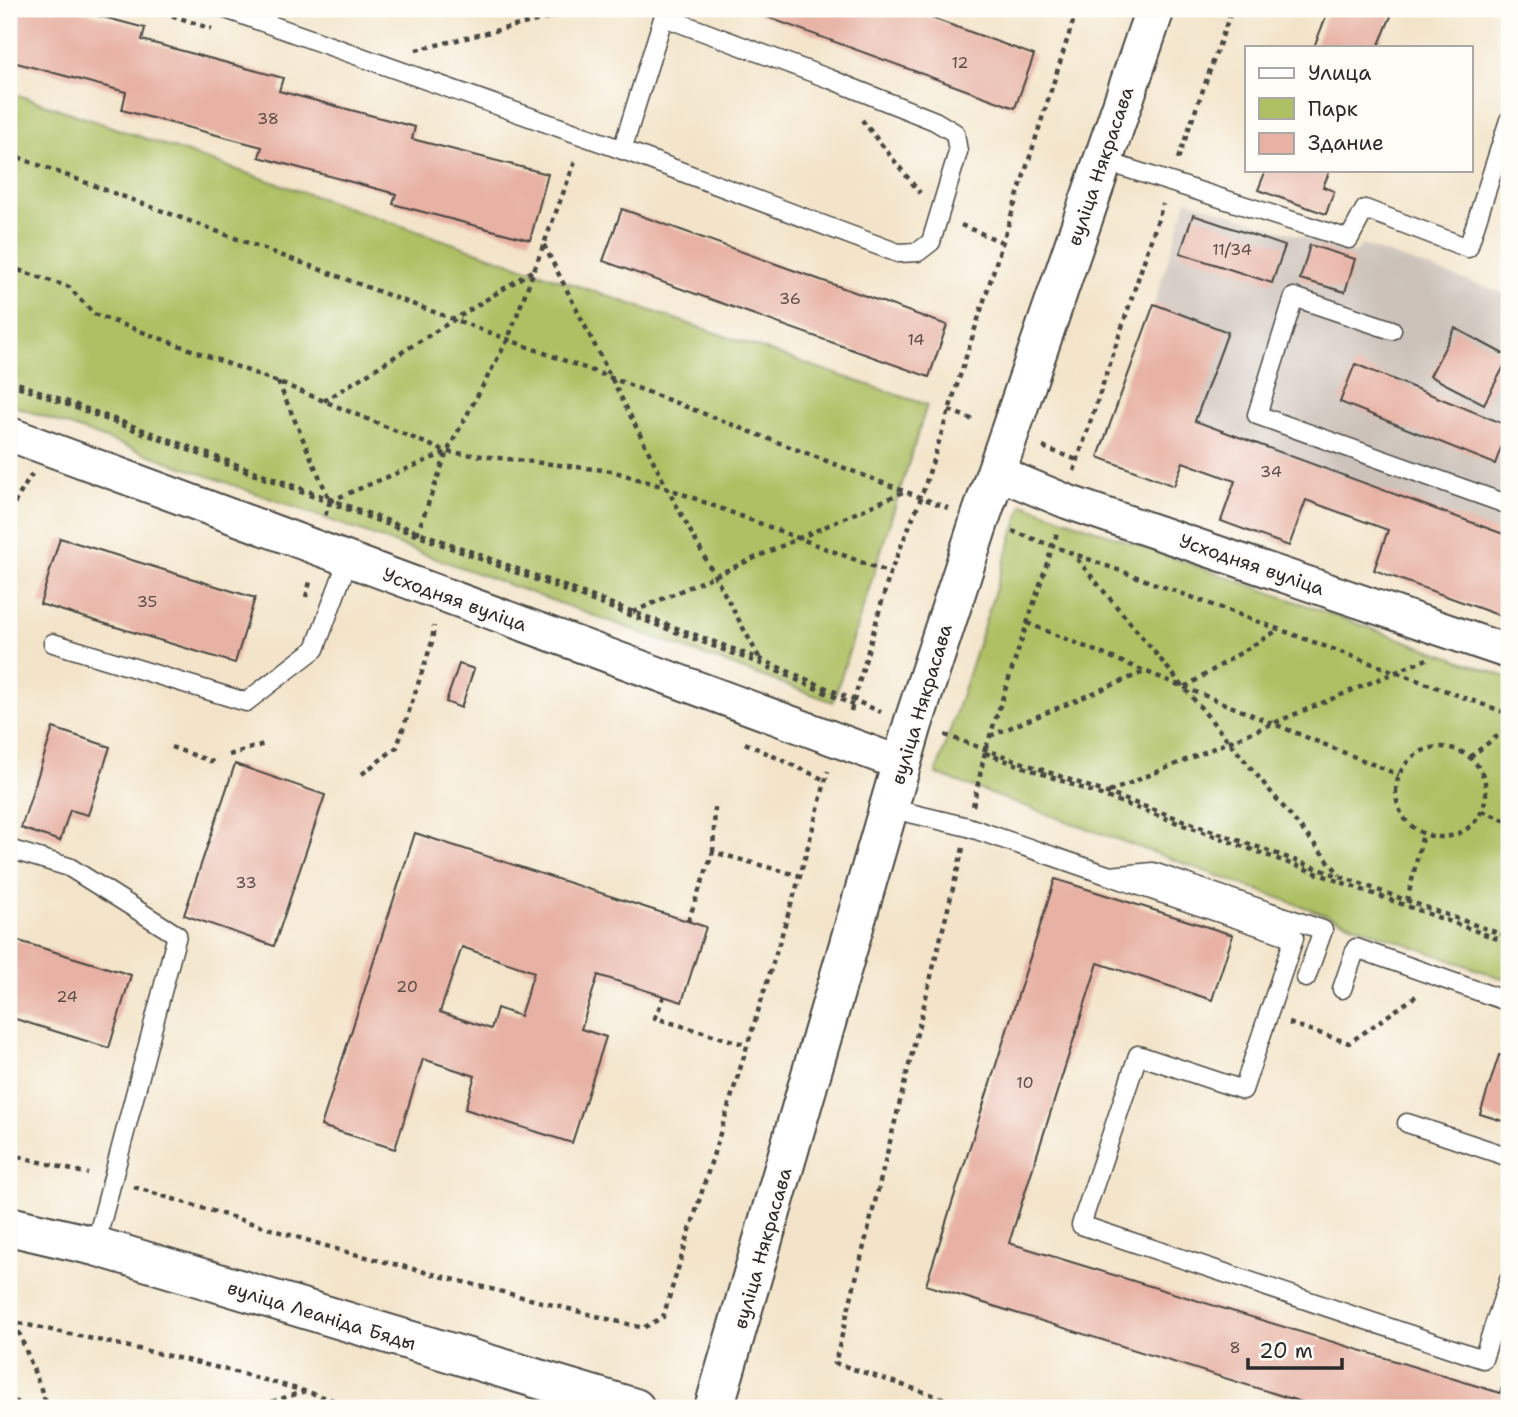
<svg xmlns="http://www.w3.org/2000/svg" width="1518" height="1417" font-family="'Shantell Sans',sans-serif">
<rect width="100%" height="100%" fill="#fdfcf7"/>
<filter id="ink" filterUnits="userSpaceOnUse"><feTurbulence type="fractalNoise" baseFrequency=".0143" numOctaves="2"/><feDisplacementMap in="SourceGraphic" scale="14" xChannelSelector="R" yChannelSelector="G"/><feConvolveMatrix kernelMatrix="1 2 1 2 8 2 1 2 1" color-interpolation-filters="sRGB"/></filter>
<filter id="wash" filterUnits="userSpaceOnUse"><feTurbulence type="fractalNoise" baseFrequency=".00686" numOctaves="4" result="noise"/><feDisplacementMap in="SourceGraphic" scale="28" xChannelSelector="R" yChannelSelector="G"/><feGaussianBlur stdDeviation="1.57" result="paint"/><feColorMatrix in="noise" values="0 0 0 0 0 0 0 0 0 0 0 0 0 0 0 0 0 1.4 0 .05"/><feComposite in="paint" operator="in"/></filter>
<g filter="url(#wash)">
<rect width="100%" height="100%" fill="#f3e4c9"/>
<!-- industrial -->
<path fill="#ccc2b9" d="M 1187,200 L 1355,254 L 1362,245 L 1509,295 L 1509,619 L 1374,570 L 1388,530 L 1307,500 L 1289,546 L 1221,521 L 1234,481 L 1184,462 L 1174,486 L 1098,457 L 1154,304 Z"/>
<!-- green -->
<path fill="#aec064" stroke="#6c7648" stroke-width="2" d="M 9,92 L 927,405 L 833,702 L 9,404 Z
M 1023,504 L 1509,678 L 1509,981 L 936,774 Z"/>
<g id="blocks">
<!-- building -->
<path fill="#e7b1a3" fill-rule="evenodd" d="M 9,9 L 73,9 L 145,28 L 142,40 L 283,78 L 279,91 L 415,127 L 412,139 L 548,174 L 530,240 L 393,204 L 396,194 L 259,157 L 262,147 L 122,110 L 126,92 L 9,61 Z
M 745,9 L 907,9 L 1034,55 L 1015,108 Z
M 1329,9 L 1394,9 L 1378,47 L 1314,47 Z
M 1266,170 L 1330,170 L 1323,187 L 1334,191 L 1326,214 L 1258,190 Z
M 622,209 L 947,325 L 929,377 L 603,261 Z
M 1193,215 L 1285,246 L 1272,283 L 1180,253 Z
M 1310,245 L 1355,259 L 1345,292 L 1300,279 Z
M 1154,304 L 1228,332 L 1195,421 L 1506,535 L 1509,527 L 1509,619 L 1374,570 L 1388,530 L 1306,500 L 1289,546 L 1221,521 L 1235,481 L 1183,462 L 1174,486 L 1098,457 Z
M 1455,328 L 1509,357 L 1484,404 L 1430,376 Z
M 1355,364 L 1509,426 L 1495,464 L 1340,402 Z
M 60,538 L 255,598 L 235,663 L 40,604 Z
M 459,664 L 474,669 L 461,708 L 446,702 Z
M 53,728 L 110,747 L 88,815 L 70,810 L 60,841 L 21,828 Z
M 235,764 L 325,795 L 274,946 L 184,915 Z
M 415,833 L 706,927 L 682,1002 L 598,975 L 581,1029 L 606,1037 L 572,1143 L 465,1109 L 475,1076 L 423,1059 L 395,1149 L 321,1126 ZM 462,947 L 534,972 L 520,1016 L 497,1008 L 491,1029 L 440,1012 Z
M 1055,879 L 1233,935 L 1212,1000 L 1098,963 L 1009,1243 L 1500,1393 L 1509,1366 L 1509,1408 L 1321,1408 L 926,1285 Z
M 9,938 L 131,975 L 109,1048 L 9,1017 Z
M 1499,1055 L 1509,1058 L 1509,1123 L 1480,1114 Z
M 9,1399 L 18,1401 L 16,1408 L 9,1408 Z"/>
</g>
</g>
<g filter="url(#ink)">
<use href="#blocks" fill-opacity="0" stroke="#494743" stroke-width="2"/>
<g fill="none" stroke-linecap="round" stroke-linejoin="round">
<defs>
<path id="lane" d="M 226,9 L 637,155 L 898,253 L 918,252 L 931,242 L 958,152 L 955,133 L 935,121 L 830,79 L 664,17
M 622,150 L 666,9
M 1101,160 L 1349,239 L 1365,209 L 1468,248 L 1509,120
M 1392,330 L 1294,297 L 1257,415 L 1509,505
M 53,643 L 246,702 L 315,649 L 348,560
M 889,808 L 968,827 L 1110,876 L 1153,872 L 1323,930 L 1306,978
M 9,849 L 69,867 L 177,935 L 95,1246
M 1110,876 L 1294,938 L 1243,1090 L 1138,1055 L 1081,1225 L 1483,1359 L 1509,1280
M 1342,989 L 1356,948 L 1509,1002
M 1407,1123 L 1509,1157"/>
<path id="street" d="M 9,434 L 902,764
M 996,472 L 1068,502 L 1509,652"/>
<path id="secondary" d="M 9,1226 L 95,1246 L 635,1408
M 714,1408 L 913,724 L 980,519 L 1155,9"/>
</defs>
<!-- lane casing -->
<use href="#lane" stroke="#494743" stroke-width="21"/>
<!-- street casing -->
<use href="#street" stroke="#494743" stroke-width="37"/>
<!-- secondary casing -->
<use href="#secondary" stroke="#494743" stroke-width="42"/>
<!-- path -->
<path stroke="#494743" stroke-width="4.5" stroke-dasharray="5 5" stroke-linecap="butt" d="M 153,9 L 212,29
M 416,50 L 585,9
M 862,120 L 920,193
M 9,154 L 609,377 L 948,508
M 1178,159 L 1232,9
M 961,225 L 1002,242
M 544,245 L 667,488 L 760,659
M 9,267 L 69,287 L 94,314 L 278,382 L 447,452 L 612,471 L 667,488 L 890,573
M 9,380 L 760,659 L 881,712
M 278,382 L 330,501 L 324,519
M 9,383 L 759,663 L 853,705
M 324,401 L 532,271
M 949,410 L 976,421
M 1043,447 L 1077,460
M 1074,471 L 1163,204
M 330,501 L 447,452
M 9,512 L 32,474
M 1012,531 L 1509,714
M 417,534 L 447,452 L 508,339 L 576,159
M 1077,559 L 1340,875
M 306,597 L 311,578
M 633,612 L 903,492
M 1027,623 L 1399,775
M 1185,687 L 1278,630
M 851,711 L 890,573 L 921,498 L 1077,9
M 945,735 L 1509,937
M 990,736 L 1144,672
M 745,743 L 825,780
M 171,747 L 216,763
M1396 792a45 45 0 1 1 90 0a45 45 0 1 1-90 0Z
M 985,753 L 1509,943
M 229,755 L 264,744
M 1470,757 L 1509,727
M 362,774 L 397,747 L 432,642 L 434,626
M 1109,792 L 1427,659
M 973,806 L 986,748 L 1058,530
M 1482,811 L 1509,822
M 963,848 L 835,1363 L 973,1408
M 713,852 L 715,806
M 1407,901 L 1423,834
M 688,921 L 713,852 L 800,876
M 664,996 L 655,1018 L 747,1045
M 1289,1023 L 1349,1043 L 1416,996
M 9,1154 L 88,1174
M 134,1187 L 339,1250 L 643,1328 L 663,1317 L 800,876 L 828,771
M 9,1321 C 126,1346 244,1370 358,1408
M 15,1322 L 47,1405 L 57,1408
M 253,1408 L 305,1391"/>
<!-- lane -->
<use href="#lane" stroke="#fff" stroke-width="18"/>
<!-- street -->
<use href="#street" stroke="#fff" stroke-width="33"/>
<!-- secondary -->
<use href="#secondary" stroke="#fff" stroke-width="38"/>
</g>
</g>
<g text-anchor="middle" stroke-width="5" stroke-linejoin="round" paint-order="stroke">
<!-- number labels -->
<g font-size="16" fill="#5a4c49">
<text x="960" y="68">12</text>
<text x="268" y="124">38</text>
<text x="1232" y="255">11/34</text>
<text x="790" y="304">36</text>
<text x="916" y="345">14</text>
<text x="1271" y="477">34</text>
<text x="147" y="607">35</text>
<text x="246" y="888">33</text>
<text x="407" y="992">20</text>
<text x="67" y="1002">24</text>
<text x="1025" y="1088">10</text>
<text x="1235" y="1353">8</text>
</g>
<!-- street labels -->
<g font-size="19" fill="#2b2b2b" stroke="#fdfcf7">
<text transform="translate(1100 166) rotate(-71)" y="7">вуліца Някрасава</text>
<text transform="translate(1252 564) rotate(19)" y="7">Усходняя вуліца</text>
<text transform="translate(455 599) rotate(20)" y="7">Усходняя вуліца</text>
<text transform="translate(921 704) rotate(-73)" y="7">вуліца Някрасава</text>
<text transform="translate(762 1248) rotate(-74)" y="7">вуліца Някрасава</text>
<text transform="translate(322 1315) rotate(17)" y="7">вуліца Леаніда Бяды</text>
</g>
</g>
<!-- margin -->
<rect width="1518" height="1417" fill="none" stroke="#fdfcf7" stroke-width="35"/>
<!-- legend -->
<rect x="1245" y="46" width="228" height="126" fill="#fdfcf7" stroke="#a9a8a5" stroke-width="2"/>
<rect x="1259" y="68" width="35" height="10" fill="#ffffff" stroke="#a9a8a5" stroke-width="2"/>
<text x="1308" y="80" font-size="21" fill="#2b2b2b">Улица</text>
<rect x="1259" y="98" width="35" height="21" fill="#aec064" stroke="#a9a8a5" stroke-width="2"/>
<text x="1308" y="116" font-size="21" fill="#2b2b2b">Парк</text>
<rect x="1259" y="133" width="35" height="21" fill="#e7b1a3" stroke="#a9a8a5" stroke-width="2"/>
<text x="1308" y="150" font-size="21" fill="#2b2b2b">Здание</text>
<!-- scale -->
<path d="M1248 1358v10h94v-10" fill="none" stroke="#2b2b2b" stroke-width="3.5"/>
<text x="1259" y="1358" font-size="21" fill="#2b2b2b" stroke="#fdfcf7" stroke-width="5" paint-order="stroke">20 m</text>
</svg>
